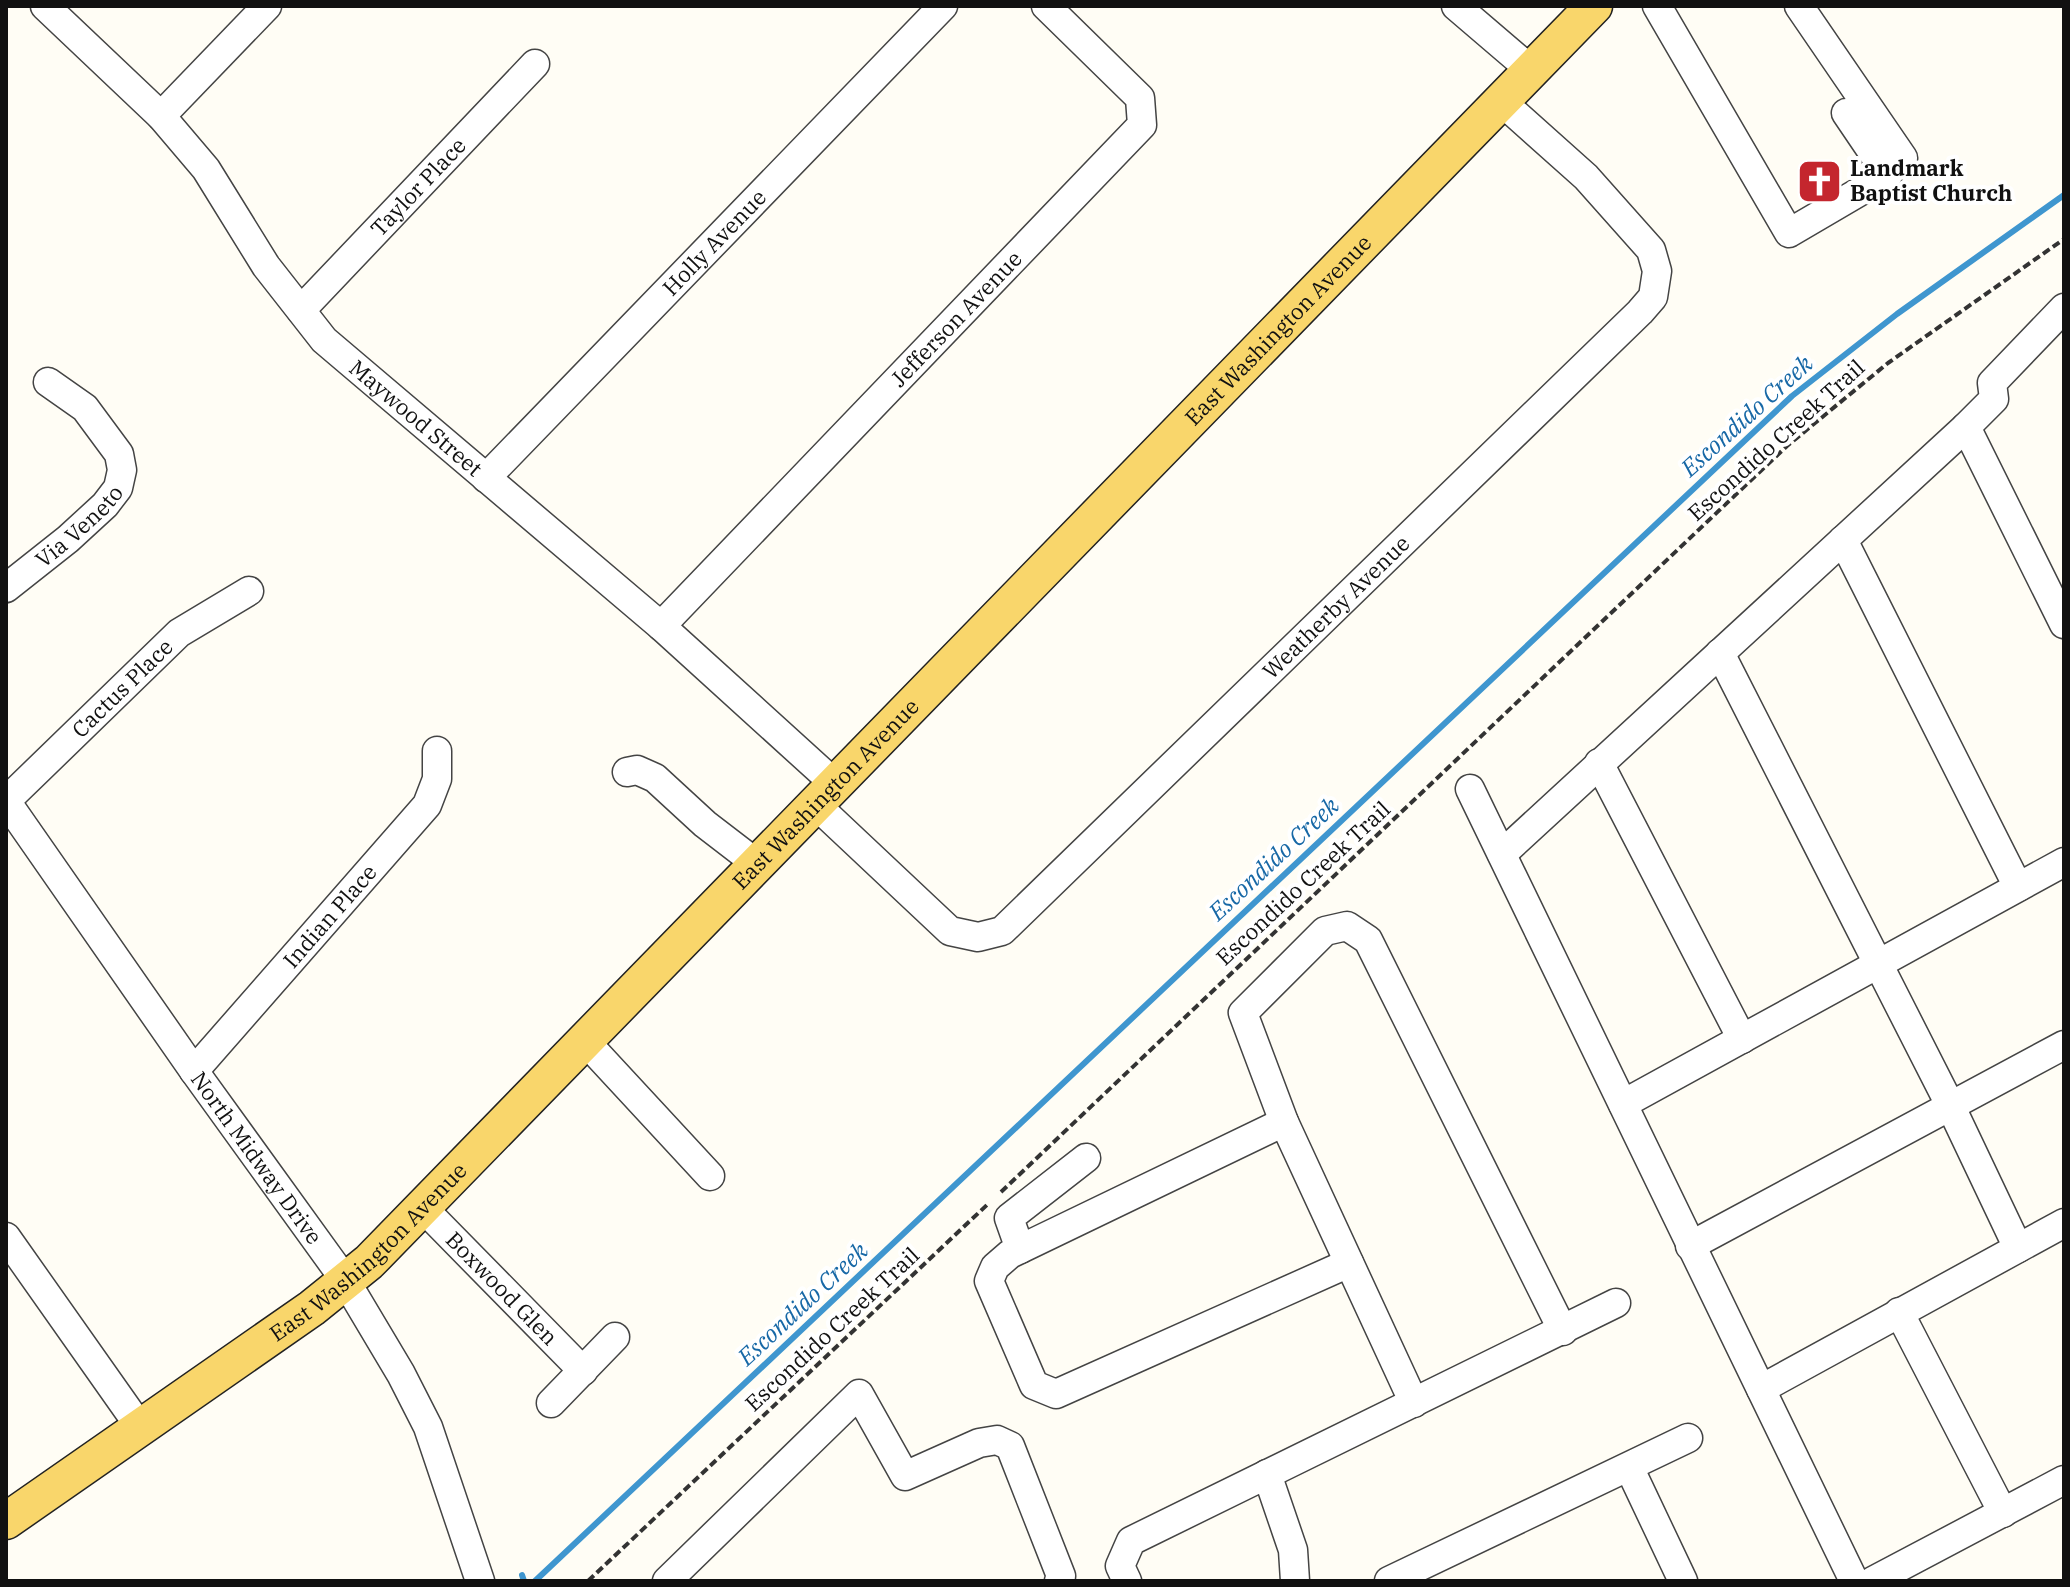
<svg xmlns="http://www.w3.org/2000/svg" width="2070" height="1587" font-family="'IBM Plex Serif',serif">
<rect width="100%" height="100%" fill="#fffdf5"/>
<g fill="none" stroke-linecap="round" stroke-linejoin="round">
<!-- stream -->
<path stroke="#3f96cf" stroke-width="6" d="M 522,1575 L 524,1581
M 535,1581 L 1792,396 L 1897,314 L 2064,195"/>
<defs>
<g id="minor">
<path id="s1" d="M 45,6 L 161,116 L 206,169 L 266,266 L 324,340 L 661,626 L 835,784"/>
<path d="M 1456,6 L 1532,71"/>
<path d="M 1657,6 L 1789,233 L 1888,175 L 1846,113"/>
<path d="M 1799,6 L 1903,158"/>
<path d="M 161,116 L 267,6"/>
<path id="s2" d="M 301,310 L 535,64"/>
<path d="M 1966,427 L 2064,624"/>
<path id="s3" d="M 486,478 L 943,6"/>
<path d="M 1843,540 L 2018,887"/>
<path id="s4" d="M 6,588 L 68,539 L 105,505 L 118,488 L 122,470 L 119,454 L 85,408 L 48,382"/>
<path id="s5" d="M 661,626 L 1142,125 L 1140,98 L 1046,6"/>
<path d="M 1720,653 L 1951,1107 L 2018,1248"/>
<path d="M 1599,763 L 1742,1039"/>
<path d="M 627,772 L 637,770 L 655,778 L 705,824 L 757,864"/>
<path d="M 1470,789 L 1854,1581"/>
<path id="s6" d="M 6,801 L 194,1071 L 345,1280 L 401,1374 L 428,1427 L 480,1581"/>
<path id="s7" d="M 6,801 L 179,633 L 249,591"/>
<path id="s8" d="M 815,804 L 950,931 L 978,937 L 1002,931 L 1640,312 L 1653,297 L 1657,271 L 1651,250 L 1586,177 L 1502,102"/>
<path d="M 1502,854 L 1966,427 L 1994,399 L 1992,383 L 2064,308"/>
<path d="M 585,1041 L 710,1176"/>
<path id="s9" d="M 194,1071 L 427,805 L 437,779 L 437,751"/>
<path d="M 1623,1104 L 2064,862"/>
<path d="M 1284,1122 L 1010,1254 L 995,1267 L 989,1281 L 1034,1385 L 1056,1394 L 1349,1263"/>
<path id="s10" d="M 422,1207 L 583,1371"/>
<path d="M 6,1237 L 140,1427"/>
<path d="M 1690,1246 L 2064,1045"/>
<path d="M 1020,1249 L 1009,1218 L 1086,1158"/>
<path d="M 1899,1312 L 2003,1513"/>
<path d="M 1761,1389 L 2064,1223"/>
<path d="M 551,1403 L 615,1337"/>
<path d="M 1414,1403 L 1284,1122 L 1243,1013 L 1325,931 L 1347,926 L 1368,940 L 1563,1331"/>
<path d="M 1629,1467 L 1683,1581"/>
<path d="M 1267,1474 L 1293,1550 L 1295,1581"/>
<path d="M 667,1581 L 859,1394 L 905,1476 L 979,1443 L 997,1440 L 1010,1446 L 1061,1576 L 1059,1581"/>
<path d="M 1127,1581 L 1120,1566 L 1131,1541 L 1616,1303"/>
<path d="M 1389,1581 L 1688,1438"/>
<path d="M 1873,1581 L 2064,1480"/>
</g>
<g id="major">
<path id="s11" d="M 6,1521 L 312,1308 L 369,1262 L 1594,6"/>
</g>
</defs>
<!-- minor casing -->
<use href="#minor" stroke="#444" stroke-width="31"/>
<!-- major casing -->
<use href="#major" stroke="#222" stroke-width="39"/>
<!-- path -->
<path stroke="#333" stroke-width="4" stroke-dasharray="8 4" stroke-linecap="butt" d="M 1001,1192 L 1787,446 L 1888,363 L 2064,239
M 588,1581 L 989,1203"/>
<!-- minor -->
<use href="#minor" stroke="#fff" stroke-width="28"/>
<!-- major -->
<use href="#major" stroke="#f9d66b" stroke-width="36"/>
</g>
<!-- icons -->
<defs>
<symbol id="church-square" viewBox="-11 -11 22 22"><rect x="-9" y="-9" width="18" height="18" rx="4" fill="#c4262e" stroke="#fff"/><path d="M-1.2-6h2.4v3.5h3.3v2.4h-3.3V6h-2.4V-.1h-3.3v-2.4h3.3Z" fill="#fff"/></symbol>
</defs>
<g fill-rule="evenodd">
<use href="#church-square" x="1794" y="156" width="51" height="51"/>
</g>
<g text-anchor="middle" stroke-width="8" stroke-linejoin="round" paint-order="stroke">
<!-- poi labels -->
<g font-size="22" font-weight="bold" fill="#111" stroke="#fff" text-anchor="start">
<text x="1850" y="176">Landmark<tspan x="1850" dy="25">Baptist Church</tspan></text>
</g>
<!-- street labels -->
<g font-size="22" fill="#111" stroke="#fff">
<text dy="8" stroke="none"><textPath href="#s2" startOffset="170">Taylor Place</textPath></text>
<text dy="8" stroke="none"><textPath href="#s3" startOffset="328">Holly Avenue</textPath></text>
<text dy="8" stroke="none"><textPath href="#s5" startOffset="426">Jefferson Avenue</textPath></text>
<text dy="8" stroke="none"><textPath href="#s11" startOffset="1748">East Washington Avenue</textPath></text>
<text dy="8" stroke="none"><textPath href="#s1" startOffset="558">Maywood Street</textPath></text>
<text transform="translate(1776 440) rotate(-42)" y="8">Escondido Creek Trail</text>
<text dy="8" stroke="none"><textPath href="#s4" startOffset="96">Via Veneto</textPath></text>
<text dy="8" stroke="none"><textPath href="#s8" startOffset="704">Weatherby Avenue</textPath></text>
<text dy="8" stroke="none"><textPath href="#s7" startOffset="162">Cactus Place</textPath></text>
<text dy="8" stroke="none"><textPath href="#s11" startOffset="1100">East Washington Avenue</textPath></text>
<text transform="translate(1303 883) rotate(-43)" y="8">Escondido Creek Trail</text>
<text dy="8" stroke="none"><textPath href="#s9" startOffset="206">Indian Place</textPath></text>
<text dy="8" stroke="none"><textPath href="#s6" startOffset="436">North Midway Drive</textPath></text>
<text dy="8" stroke="none"><textPath href="#s11" startOffset="452">East Washington Avenue</textPath></text>
<text dy="8" stroke="none"><textPath href="#s10" startOffset="114">Boxwood Glen</textPath></text>
<text transform="translate(832 1329) rotate(-43)" y="8">Escondido Creek Trail</text>
</g>
<!-- water labels -->
<g font-size="24" font-style="italic" fill="#1768a6" stroke="#fff">
<text transform="translate(1747 416) rotate(-42)" y="8">Escondido Creek</text>
<text transform="translate(1274 859) rotate(-43)" y="8">Escondido Creek</text>
<text transform="translate(803 1304) rotate(-43)" y="8">Escondido Creek</text>
</g>
</g>
<!-- border -->
<rect width="2070" height="1587" fill="none" stroke="#111111" stroke-width="16"/>
</svg>
